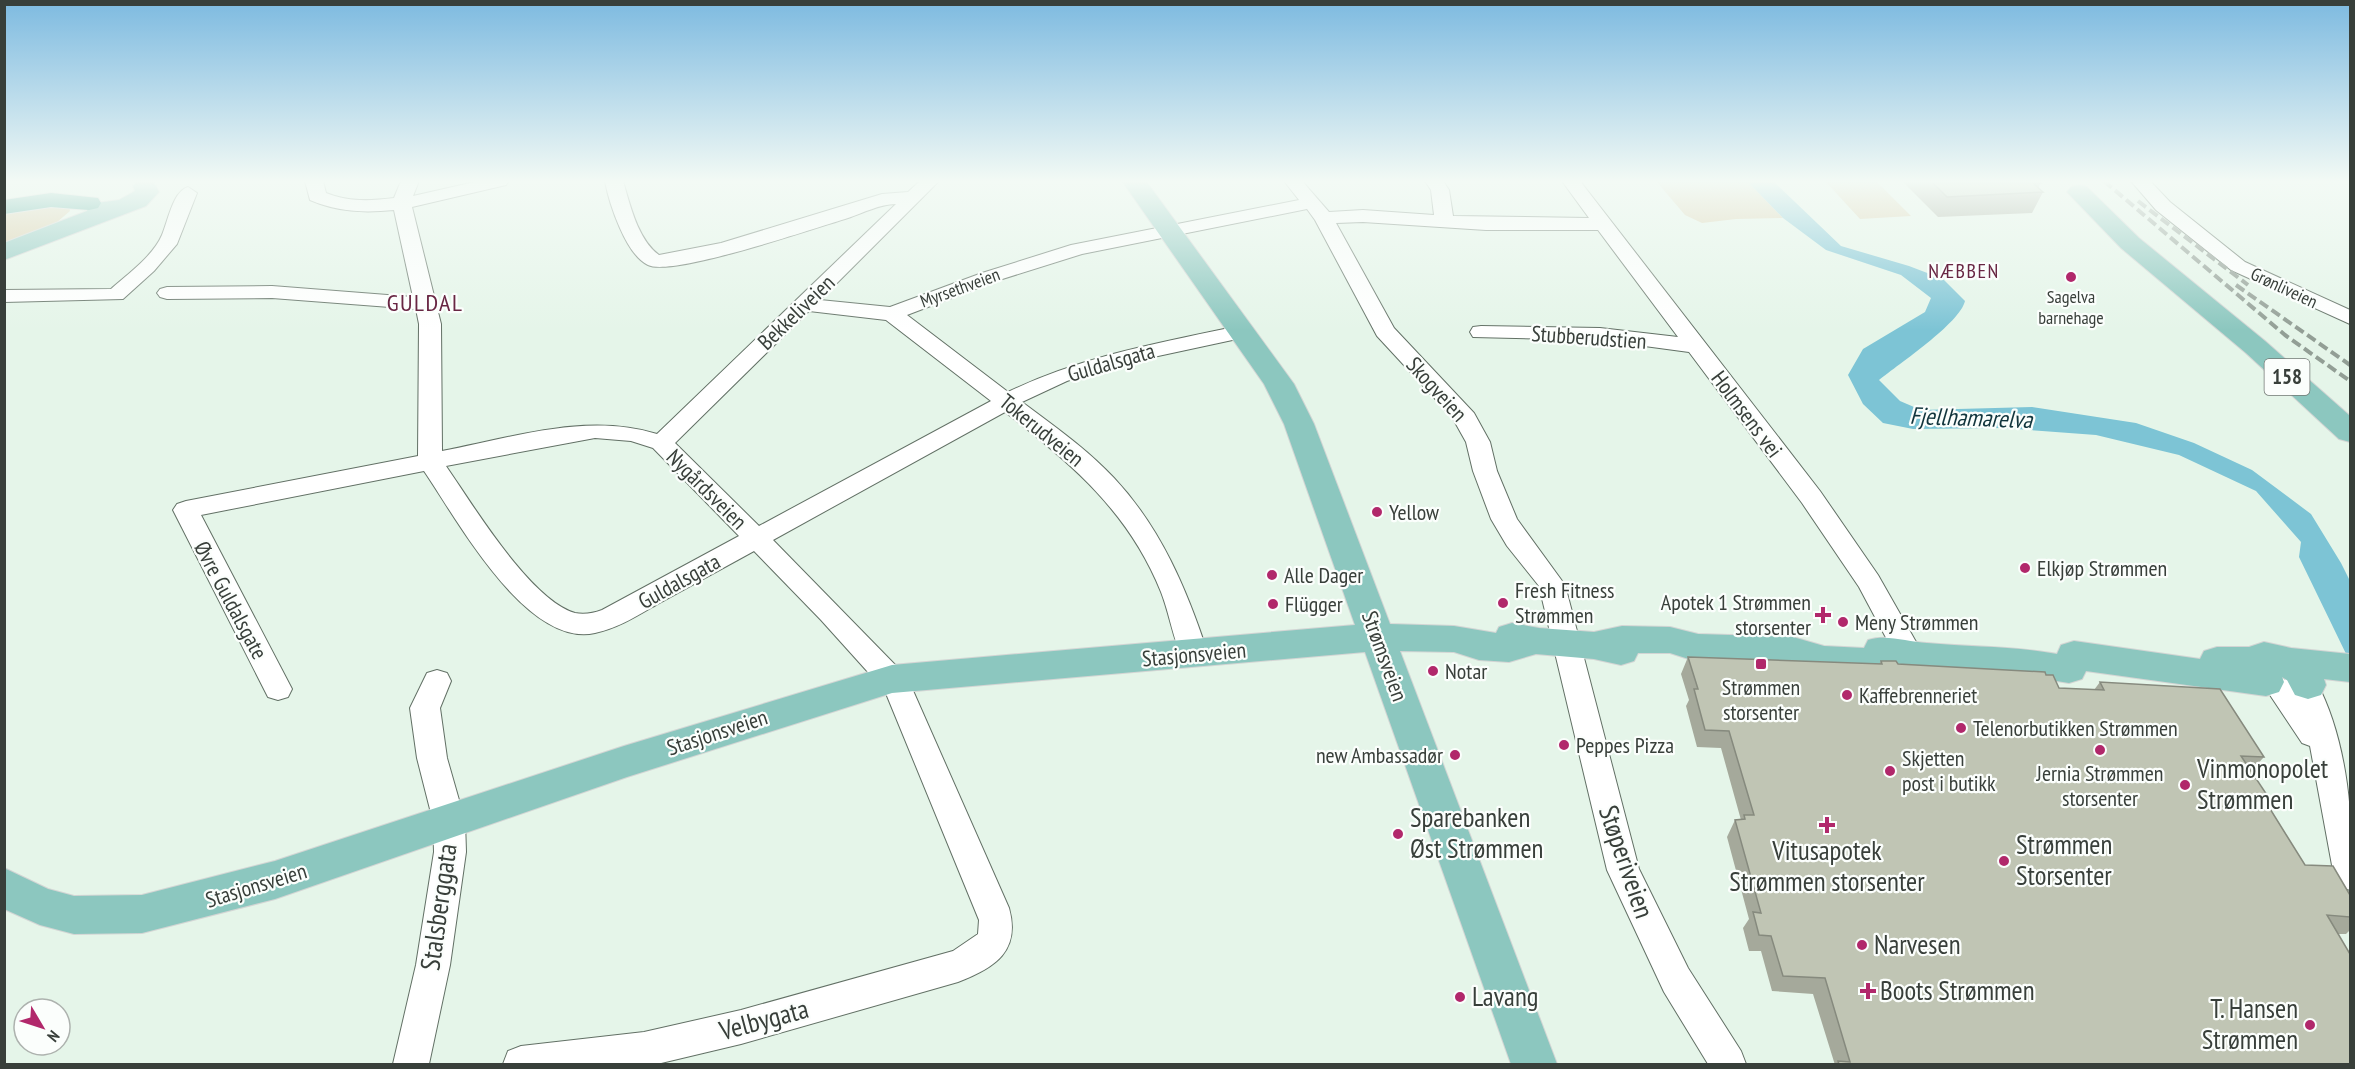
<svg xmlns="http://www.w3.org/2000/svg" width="2355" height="1069" font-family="'PT Sans Narrow',sans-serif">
<rect width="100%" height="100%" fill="#e5f5e9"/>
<!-- green -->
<path fill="#dacba5" d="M 1656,181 L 1747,181 L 1783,218 L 1736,219 L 1702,223 L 1685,215 Z
M 1825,181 L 1876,181 L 1911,216 L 1860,219 Z
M 34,205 L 69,207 L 70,211 L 56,223 L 5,246 L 4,209 Z"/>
<!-- water -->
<path fill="#7dc4d5" d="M 1747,181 L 1773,181 L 1841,246 L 1909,266 L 1943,279 L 1965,301 C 1960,323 1899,364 1879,380 L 1900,401 L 1921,410 L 2032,407 L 2136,423 L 2194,443 L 2252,470 L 2311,514 L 2341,563 L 2350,581 L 2350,662 L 2299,557 L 2301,542 L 2256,491 L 2179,455 L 2096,435 L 2003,428 L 1913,429 L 1883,423 L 1863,404 L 1848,375 L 1863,349 L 1925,312 L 1931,298 L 1901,275 L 1826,250 L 1783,218 Z"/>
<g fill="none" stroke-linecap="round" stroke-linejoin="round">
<defs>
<path id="minor" d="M 305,181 L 323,181 L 326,193 C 348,202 370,201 394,198 L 401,181 L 419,181 L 413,196 L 479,181 L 509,181 L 506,185 L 412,207 L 441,324 L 442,451 C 511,438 587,412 657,434 L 896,204 C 880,204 863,213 848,218 C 815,228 672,277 648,265 C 626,255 609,203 605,181 L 623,181 C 630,205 638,240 659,255 L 721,243 L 882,194 L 908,192 L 920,181 L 939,181 L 820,300 L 890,307 L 982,273 L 1071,245 L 1299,200 L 1284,181 L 1302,181 L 1329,212 L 1363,210 L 1434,215 L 1431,190 L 1425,181 L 1443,181 L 1449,190 L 1453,216 L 1589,218 L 1562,181 L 1580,181 L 1820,491 L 1878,575 L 1924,656 L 1920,664 L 1910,667 L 1900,664 L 1859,587 L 1802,503 L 1689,352 L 1600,340 L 1473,337 L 1470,332 L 1473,327 L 1481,326 L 1600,328 L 1678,337 L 1598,230 L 1486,230 L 1363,222 L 1336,223 L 1394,328 L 1474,413 L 1490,442 L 1497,471 L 1517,519 L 1565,585 L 1639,869 L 1688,968 L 1741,1051 L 1746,1064 L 1708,1064 L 1664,992 L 1607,870 L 1539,586 L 1507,546 L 1491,519 L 1473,471 L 1466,442 L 1452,417 L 1377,336 L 1315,220 L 1307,209 L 1082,254 L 996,281 L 907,315 L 1008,392 C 1085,355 1160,343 1243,325 L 1251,326 L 1254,331 L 1251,336 L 1107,367 L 1067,381 L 1022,402 C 1054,426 1087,449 1114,478 C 1161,528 1187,590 1208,654 L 1204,662 L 1194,665 L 1184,662 C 1173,640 1170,615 1161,592 C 1129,512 1071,463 1005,412 L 773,540 L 907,677 L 1009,908 C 1021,951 995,968 958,982 L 741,1044 L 657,1064 L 503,1064 L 508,1051 L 521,1046 L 644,1032 L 741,1010 L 953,951 L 978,934 L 979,920 L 885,691 L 821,620 L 754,551 C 723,568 692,585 661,602 C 640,614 619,628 595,633 C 526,648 457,519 424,471 L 201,515 L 292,689 L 288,697 L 278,700 L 268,697 L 173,510 L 177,504 L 186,501 L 418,456 L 419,324 L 416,309 L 272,298 L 167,299 L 160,297 L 157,293 L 160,289 L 167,287 L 272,286 L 413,297 L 394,210 C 364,213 338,212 310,200 ZM 809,311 L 886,320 L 991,401 L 759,526 L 675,443 ZM 595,438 L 631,441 L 653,448 L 739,536 L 602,610 C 594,613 584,615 575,613 C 530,600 473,505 446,466 Z
M 2131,181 L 2150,181 L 2170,202 L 2245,262 L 2350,310 L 2350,324 L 2231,270 L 2156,210 Z
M 188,187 L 197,193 L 177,244 L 154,271 L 123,299 L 4,302 L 4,290 L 111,289 C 128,274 153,256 162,235 C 168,221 173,191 188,187 Z
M 437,670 L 447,673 L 451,681 L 440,708 L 447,758 L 465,821 L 466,852 L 450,965 L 429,1064 L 393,1064 L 416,965 L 434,852 L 433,821 L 417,758 L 410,708 L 427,673 Z
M 2280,678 L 2290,681 L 2293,686 L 2296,681 L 2306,678 L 2316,681 C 2348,741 2355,824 2350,890 L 2339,886 L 2334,876 L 2310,746 L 2302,743 L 2266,689 L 2270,681 Z"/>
<path id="major" d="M 138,181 L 153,181 L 159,192 L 146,206 L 4,260 L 4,243 L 87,211 L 89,204 L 119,200 L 135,191 L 133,186 Z
M 1122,181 L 1146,181 L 1294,384 L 1314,424 L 1390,624 L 1454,626 L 1496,633 L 1499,627 L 1512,623 L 1539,628 L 1594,632 L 1622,626 L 1670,627 L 1698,634 L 1793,637 L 1824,646 L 1864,648 L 1868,640 C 1887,634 1907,642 1927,643 C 1971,647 2013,646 2057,654 L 2061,645 L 2074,641 L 2200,659 L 2204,651 L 2217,647 L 2249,647 L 2264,642 L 2291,648 L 2350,654 L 2350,682 L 2324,679 L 2326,685 L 2321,695 L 2308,699 L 2295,695 L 2287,680 L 2282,677 L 2284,682 L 2279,692 L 2266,696 L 2086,671 L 2082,679 L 2069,683 L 2014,674 L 1907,669 L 1876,676 L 1824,674 L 1793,665 L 1698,662 L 1670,653 L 1638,653 L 1634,661 L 1621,665 L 1594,659 L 1536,654 L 1509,662 L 1479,660 L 1454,652 L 1400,651 L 1557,1064 L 1511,1064 L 1365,652 L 892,693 L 627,777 L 275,899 L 142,933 L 74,934 L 40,925 L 4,909 L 4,868 L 48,889 L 74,896 L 142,895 L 275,861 L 624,746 L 892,665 L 1355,625 L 1284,424 L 1264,384 Z
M 2079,185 L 2087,187 L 2139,238 L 2265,341 L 2350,416 L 2350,442 L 2339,439 L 2246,353 L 2121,248 L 2067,192 L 2071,187 Z"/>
<path id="highway" d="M 51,193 L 98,198 L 101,203 L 98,208 L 89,210 L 51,207 L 4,214 L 4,200 Z"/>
</defs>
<!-- minor casing -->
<use href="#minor" stroke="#627065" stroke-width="2"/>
<!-- major casing -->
<use href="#major" stroke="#d3d5d4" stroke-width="2"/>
<!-- highway casing -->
<use href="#highway" stroke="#d3d5d4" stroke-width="2"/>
<!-- minor -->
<use href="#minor" fill="#fff" fill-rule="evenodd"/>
<!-- major -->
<use href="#major" fill="#8cc7bf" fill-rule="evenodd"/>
<!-- highway -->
<use href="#highway" fill="#40a295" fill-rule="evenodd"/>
<!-- rail -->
<path stroke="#929e95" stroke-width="4" stroke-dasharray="10 4.5" stroke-linecap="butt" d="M 2104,181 L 2285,335 L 2350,381
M 2138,201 L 2248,285
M 2236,285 L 2350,365"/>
</g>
<!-- wall -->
<path fill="#a5a99b" d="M 1902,181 L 2039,181 L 2041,183 L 2038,188 L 2043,192 L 2032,213 L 1938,217 Z
M 1688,657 L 1879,664 L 1881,661 L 1898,664 L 2046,675 L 2059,688 L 2094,690 L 2100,682 L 2264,757 L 2251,771 L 2273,804 L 2269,807 L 2305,865 L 2350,895 L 2350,930 L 2346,934 L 2338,934 L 2350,1065 L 1835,1065 L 1813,994 L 1772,991 L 1761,951 L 1749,951 L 1743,928 L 1749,919 L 1727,837 L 1735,820 L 1741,820 L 1721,748 L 1697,747 L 1686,706 L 1689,700 L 1681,674 Z"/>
<!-- building -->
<path fill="#c0c5b4" stroke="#868a7e" stroke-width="1.5" d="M 1931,181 L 2039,181 L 2041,183 L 2033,183 L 2043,192 L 1947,197 Z
M 1688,657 L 1882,664 L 1881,661 L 1896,661 L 1898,664 L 2045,672 L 2046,675 L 2053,675 L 2059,688 L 2104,690 L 2100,682 L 2220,689 L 2264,757 L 2241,756 L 2273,804 L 2267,804 L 2305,865 L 2333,866 L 2350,895 L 2350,917 L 2327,915 L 2350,954 L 2350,1065 L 1839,1065 L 1838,1061 L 1850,1062 L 1825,978 L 1783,976 L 1771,936 L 1759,935 L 1753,912 L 1761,913 L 1735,820 L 1745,819 L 1744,815 L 1754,815 L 1729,731 L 1705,730 L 1694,689 L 1698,689 Z"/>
<!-- sky -->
<linearGradient id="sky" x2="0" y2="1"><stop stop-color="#7dbae0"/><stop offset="0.55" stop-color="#f3faf5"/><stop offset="1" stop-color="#f3faf5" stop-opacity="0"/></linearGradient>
<rect width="2355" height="330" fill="url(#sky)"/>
<!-- markers -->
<g fill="#b1286b" stroke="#fbfefc" stroke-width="2">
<circle cx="2071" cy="277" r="6"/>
<circle cx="1377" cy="512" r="6"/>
<circle cx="2025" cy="568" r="6"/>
<circle cx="1272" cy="575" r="6"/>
<circle cx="1503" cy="603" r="6"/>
<circle cx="1273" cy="604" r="6"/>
<path d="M1820 606h6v6h6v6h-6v6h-6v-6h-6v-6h6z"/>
<circle cx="1843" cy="622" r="6"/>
<rect x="1755" y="658" width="12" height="12" rx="3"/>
<circle cx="1433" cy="671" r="6"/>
<circle cx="1847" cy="695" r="6"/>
<circle cx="1961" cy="728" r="6"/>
<circle cx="1564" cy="745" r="6"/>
<circle cx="2100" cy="750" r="6"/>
<circle cx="1455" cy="755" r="6"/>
<circle cx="1890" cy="771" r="6"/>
<circle cx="2185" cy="785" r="6"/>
<path d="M1824 816h6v6h6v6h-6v6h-6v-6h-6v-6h6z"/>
<circle cx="1398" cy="834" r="6"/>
<circle cx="2004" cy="861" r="6"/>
<circle cx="1862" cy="945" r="6"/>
<path d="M1865 982h6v6h6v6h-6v6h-6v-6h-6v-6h6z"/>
<circle cx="1460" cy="997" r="6"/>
<circle cx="2310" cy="1025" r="6"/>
</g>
<g text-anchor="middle" stroke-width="4.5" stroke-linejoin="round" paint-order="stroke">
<!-- far-street labels -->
<g font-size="18" fill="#383f3a" stroke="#fbfefc">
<text transform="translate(960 288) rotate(-20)" y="6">Myrsethveien</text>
<text transform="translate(2284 288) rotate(25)" y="6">Grønliveien</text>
</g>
<!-- far-poi labels -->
<g font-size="18" fill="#383f3a" stroke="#fbfefc">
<text x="2071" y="303">Sagelva<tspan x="2071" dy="21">barnehage</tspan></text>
</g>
<!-- far-neighbourhood labels -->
<g font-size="20" letter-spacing="1.5" fill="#682643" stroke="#fbfefc">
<text x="1964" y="278">NÆBBEN</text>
</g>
<!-- shield labels -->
<rect fill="#fbfefc" stroke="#727874" stroke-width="1.5" x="2264.5" y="359" width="45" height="36" rx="4.5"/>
<g font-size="21" font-weight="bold" fill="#383f3a">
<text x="2287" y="384">158</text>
</g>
<!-- street labels -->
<g font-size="22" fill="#383f3a" stroke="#fbfefc">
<text transform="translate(796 312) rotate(-44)" y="8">Bekkeliveien</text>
<text transform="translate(1589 337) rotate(4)" y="8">Stubberudstien</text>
<text transform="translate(1111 362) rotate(-16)" y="8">Guldalsgata</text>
<text transform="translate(1437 389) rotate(48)" y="8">Skogveien</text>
<text transform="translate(1747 414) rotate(53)" y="8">Holmsens vei</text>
<text transform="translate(1042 430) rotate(39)" y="8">Tokerudveien</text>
<text transform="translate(707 489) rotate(45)" y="8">Nygårdsveien</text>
<text transform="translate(679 581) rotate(-29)" y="8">Guldalsgata</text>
<text transform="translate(231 600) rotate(62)" y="8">Øvre Guldalsgate</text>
<text transform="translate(1194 654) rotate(-5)" y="8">Stasjonsveien</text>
<text transform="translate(1385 656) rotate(70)" y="8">Strømsveien</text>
<text transform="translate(717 732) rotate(-18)" y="8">Stasjonsveien</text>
<text transform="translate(256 885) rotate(-17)" y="8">Stasjonsveien</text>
</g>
<!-- poi labels -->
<g font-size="22" fill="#383f3a" stroke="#fbfefc" text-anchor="start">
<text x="1389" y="520">Yellow</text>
<text x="2037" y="576">Elkjøp Strømmen</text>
<text x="1284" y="583">Alle Dager</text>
<text x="1515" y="598">Fresh Fitness<tspan x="1515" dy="25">Strømmen</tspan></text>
<text x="1811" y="610" text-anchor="end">Apotek 1 Strømmen<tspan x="1811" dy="25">storsenter</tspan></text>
<text x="1285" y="612">Flügger</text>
<text x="1855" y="630">Meny Strømmen</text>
<text x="1445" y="679">Notar</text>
<text x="1761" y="695" text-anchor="middle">Strømmen<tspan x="1761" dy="25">storsenter</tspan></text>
<text x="1859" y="703">Kaffebrenneriet</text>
<text x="1973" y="736">Telenorbutikken Strømmen</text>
<text x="1576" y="753">Peppes Pizza</text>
<text x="1443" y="763" text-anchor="end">new Ambassadør</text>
<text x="1902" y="766">Skjetten<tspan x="1902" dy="25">post i butikk</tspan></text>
<text x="2100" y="781" text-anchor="middle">Jernia Strømmen<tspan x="2100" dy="25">storsenter</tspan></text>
</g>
<!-- neighbourhood labels -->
<g font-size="24" letter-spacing="1.5" fill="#682643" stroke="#fbfefc">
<text x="425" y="311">GULDAL</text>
</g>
<!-- water labels -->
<g font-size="24" font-style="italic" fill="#12353d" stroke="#fbfefc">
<text transform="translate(1971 418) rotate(2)" y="8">Fjellhamarelva</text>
</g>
<!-- near-poi labels -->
<g font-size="27" fill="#383f3a" stroke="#fbfefc" text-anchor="start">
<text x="2197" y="778">Vinmonopolet<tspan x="2197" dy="31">Strømmen</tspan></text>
<text x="1410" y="827">Sparebanken<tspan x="1410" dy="31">Øst Strømmen</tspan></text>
<text x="2016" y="854">Strømmen<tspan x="2016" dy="31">Storsenter</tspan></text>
<text x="1827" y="860" text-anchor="middle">Vitusapotek<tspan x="1827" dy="31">Strømmen storsenter</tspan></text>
<text x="1874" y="954">Narvesen</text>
<text x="1880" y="1000">Boots Strømmen</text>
<text x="1472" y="1006">Lavang</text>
<text x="2298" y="1018" text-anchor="end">T. Hansen<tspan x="2298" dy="31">Strømmen</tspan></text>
</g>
<!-- near-street labels -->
<g font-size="27" fill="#383f3a" stroke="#fbfefc">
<text transform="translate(1626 862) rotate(71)" y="9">Støperiveien</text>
<text transform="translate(439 907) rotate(-82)" y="9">Stalsberggata</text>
<text transform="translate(764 1020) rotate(-15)" y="9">Velbygata</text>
</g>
</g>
<!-- border -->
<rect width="2355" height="1069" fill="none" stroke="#383f3a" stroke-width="12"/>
<!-- north arrow -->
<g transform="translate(42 1027) rotate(129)"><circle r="28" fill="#fbfefc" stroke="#adb2ae" stroke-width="1.5"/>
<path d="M0-4.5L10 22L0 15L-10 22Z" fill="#b1286b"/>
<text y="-9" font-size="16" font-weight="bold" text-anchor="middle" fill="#383f3a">N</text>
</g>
</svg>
